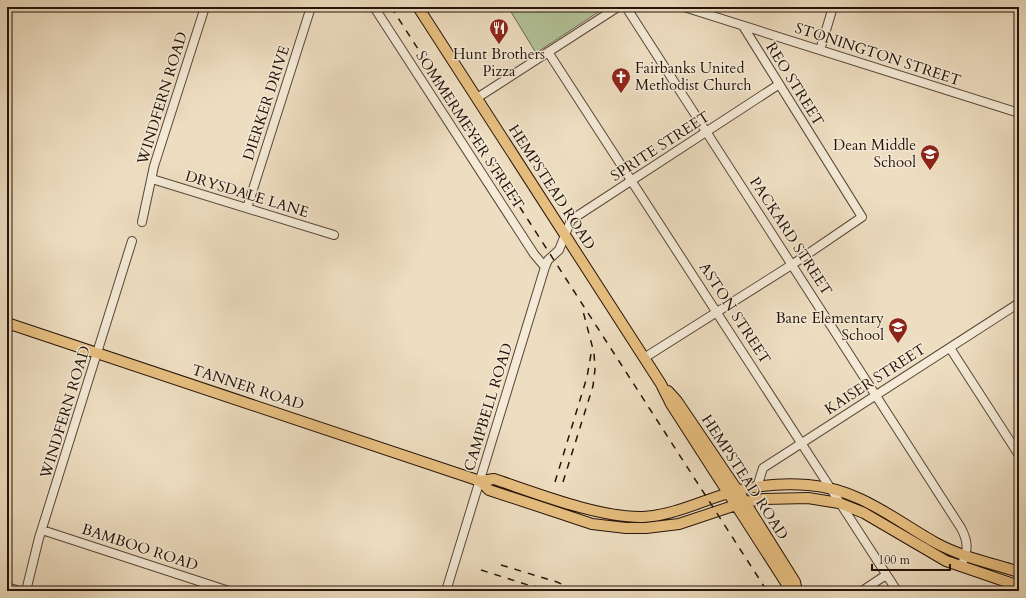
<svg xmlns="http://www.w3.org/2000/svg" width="1026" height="598" font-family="Cardo,serif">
<rect width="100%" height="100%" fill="#eedec1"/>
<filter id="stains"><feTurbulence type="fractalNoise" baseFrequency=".005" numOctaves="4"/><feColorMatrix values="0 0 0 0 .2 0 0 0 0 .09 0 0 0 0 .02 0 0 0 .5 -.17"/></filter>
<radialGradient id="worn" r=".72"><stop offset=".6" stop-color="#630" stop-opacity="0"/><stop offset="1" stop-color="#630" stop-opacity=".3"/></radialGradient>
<!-- green -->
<path fill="#b3c298" stroke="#6c6a50" d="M 508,7 L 606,7 L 536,53 Z"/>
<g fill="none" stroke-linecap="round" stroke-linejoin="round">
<defs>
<path id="minor" d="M 374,7 L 534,254 L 545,267
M 626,7 L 961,528 C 969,543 968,551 961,566
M 684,7 L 1019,113
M 820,50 L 833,7
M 548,52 L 897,591
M 477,98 L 618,7
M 152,179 L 334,235
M 247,208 L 311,7
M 142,222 L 154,166 L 205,7
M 950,348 L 1019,455
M 644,358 L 793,264 L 862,217 L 743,26
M 757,487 L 763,468 L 1019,303
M 42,530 L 229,591
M 7,587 L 19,591
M 26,591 L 39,538 L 132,241
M 446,591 L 545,267 L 548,260 L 559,250 L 571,220 L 778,85
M 862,591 L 886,575"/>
<path id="major" d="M 418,7 L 661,384 L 671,404 L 788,586 L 794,591
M 7,323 L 480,481 L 494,479 C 536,493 599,518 643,517 C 677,515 707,498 739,490 C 761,485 786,483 808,485 C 860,489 893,519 936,543 C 962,557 991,563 1019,572
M 668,391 L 677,401 L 738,491 L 795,582 L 797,591
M 480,481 L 489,490 L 559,513 L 592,524 L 626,528 L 646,528 L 679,524 L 745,502 L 764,499 L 808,498 L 839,503 L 864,513 L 946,561 L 1019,586"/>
</defs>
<!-- minor casing -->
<use href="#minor" stroke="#574637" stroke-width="10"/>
<!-- major casing -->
<use href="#major" stroke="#251309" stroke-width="12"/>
<!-- minor -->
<use href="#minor" stroke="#f4ead7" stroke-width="8"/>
<!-- major -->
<use href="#major" stroke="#e7bf80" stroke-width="10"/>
<!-- rail -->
<path stroke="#251309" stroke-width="1.5" stroke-dasharray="7 7" stroke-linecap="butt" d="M 391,7 L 767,591
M 555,482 L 587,377 L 591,354
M 563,482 L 593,386 L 595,369 L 594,353 L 583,311
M 501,565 L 557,582 L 577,591
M 481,570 L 528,585 L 558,591"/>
</g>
<!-- icons -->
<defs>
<symbol id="restaurant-pin" viewBox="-11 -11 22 30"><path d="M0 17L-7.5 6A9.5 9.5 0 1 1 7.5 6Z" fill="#8f2418" stroke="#f4ead7"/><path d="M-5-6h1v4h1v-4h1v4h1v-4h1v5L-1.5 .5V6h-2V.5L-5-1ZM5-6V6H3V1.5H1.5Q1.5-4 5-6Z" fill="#fff"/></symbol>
<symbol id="church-pin" viewBox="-11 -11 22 30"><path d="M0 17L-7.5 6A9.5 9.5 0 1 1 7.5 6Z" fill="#8f2418" stroke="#f4ead7"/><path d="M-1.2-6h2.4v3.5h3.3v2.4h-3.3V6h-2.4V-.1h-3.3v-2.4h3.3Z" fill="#fff"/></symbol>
<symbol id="school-pin" viewBox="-11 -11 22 30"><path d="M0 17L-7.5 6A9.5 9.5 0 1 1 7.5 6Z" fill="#8f2418" stroke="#f4ead7"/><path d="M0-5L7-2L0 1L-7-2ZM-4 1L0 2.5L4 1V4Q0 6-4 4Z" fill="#fff"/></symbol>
</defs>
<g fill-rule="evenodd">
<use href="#restaurant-pin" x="488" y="17" width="22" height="30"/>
<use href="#church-pin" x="610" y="66" width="22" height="30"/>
<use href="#school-pin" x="919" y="143" width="22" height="30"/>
<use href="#school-pin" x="887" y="316" width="22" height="30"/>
</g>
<g text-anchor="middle" stroke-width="3" stroke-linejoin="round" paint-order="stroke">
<!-- poi labels -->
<g font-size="15" fill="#251309" stroke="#f4ead7" text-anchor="end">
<text x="499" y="59" text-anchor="middle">Hunt Brothers<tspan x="499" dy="17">Pizza</tspan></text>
<text x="635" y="73" text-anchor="start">Fairbanks United<tspan x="635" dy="17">Methodist Church</tspan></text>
<text x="916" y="150">Dean Middle<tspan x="916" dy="17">School</tspan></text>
<text x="884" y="323">Bane Elementary<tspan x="884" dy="17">School</tspan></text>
</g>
<!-- street labels -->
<g font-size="15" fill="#251309" stroke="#f4ead7">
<text transform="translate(878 54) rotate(18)" y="5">STONINGTON STREET</text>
<text transform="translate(795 84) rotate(58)" y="5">REO STREET</text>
<text transform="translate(162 98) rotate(-73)" y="5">WINDFERN ROAD</text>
<text transform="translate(266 103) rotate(-72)" y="5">DIERKER DRIVE</text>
<text transform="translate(470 130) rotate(57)" y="5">SOMMERMEYER STREET</text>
<text transform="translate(660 146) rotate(-33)" y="5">SPRITE STREET</text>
<text transform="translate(552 187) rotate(57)" y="5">HEMPSTEAD ROAD</text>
<text transform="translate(247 194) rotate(17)" y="5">DRYSDALE LANE</text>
<text transform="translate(791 236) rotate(57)" y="5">PACKARD STREET</text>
<text transform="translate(735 313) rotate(57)" y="5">ASTON STREET</text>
<text transform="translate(875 379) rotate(-33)" y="5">KAISER STREET</text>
<text transform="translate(248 387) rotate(18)" y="5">TANNER ROAD</text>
<text transform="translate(488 407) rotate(-73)" y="5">CAMPBELL ROAD</text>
<text transform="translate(65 412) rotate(-73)" y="5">WINDFERN ROAD</text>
<text transform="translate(745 477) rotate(57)" y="5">HEMPSTEAD ROAD</text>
<text transform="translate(140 547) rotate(18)" y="5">BAMBOO ROAD</text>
</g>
</g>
<!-- margin -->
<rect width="1026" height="598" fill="none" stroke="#eedec1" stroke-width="24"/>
<rect x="8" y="8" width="1010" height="582" fill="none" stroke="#251309" stroke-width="2"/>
<rect x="12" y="12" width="1002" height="574" fill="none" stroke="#251309"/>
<!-- scale -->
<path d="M872 564v6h78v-6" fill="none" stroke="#251309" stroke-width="2"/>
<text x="878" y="564" font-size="12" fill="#251309" stroke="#f4ead7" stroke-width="3" paint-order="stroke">100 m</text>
<rect width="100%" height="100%" filter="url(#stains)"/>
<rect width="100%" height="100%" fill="url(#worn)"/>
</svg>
